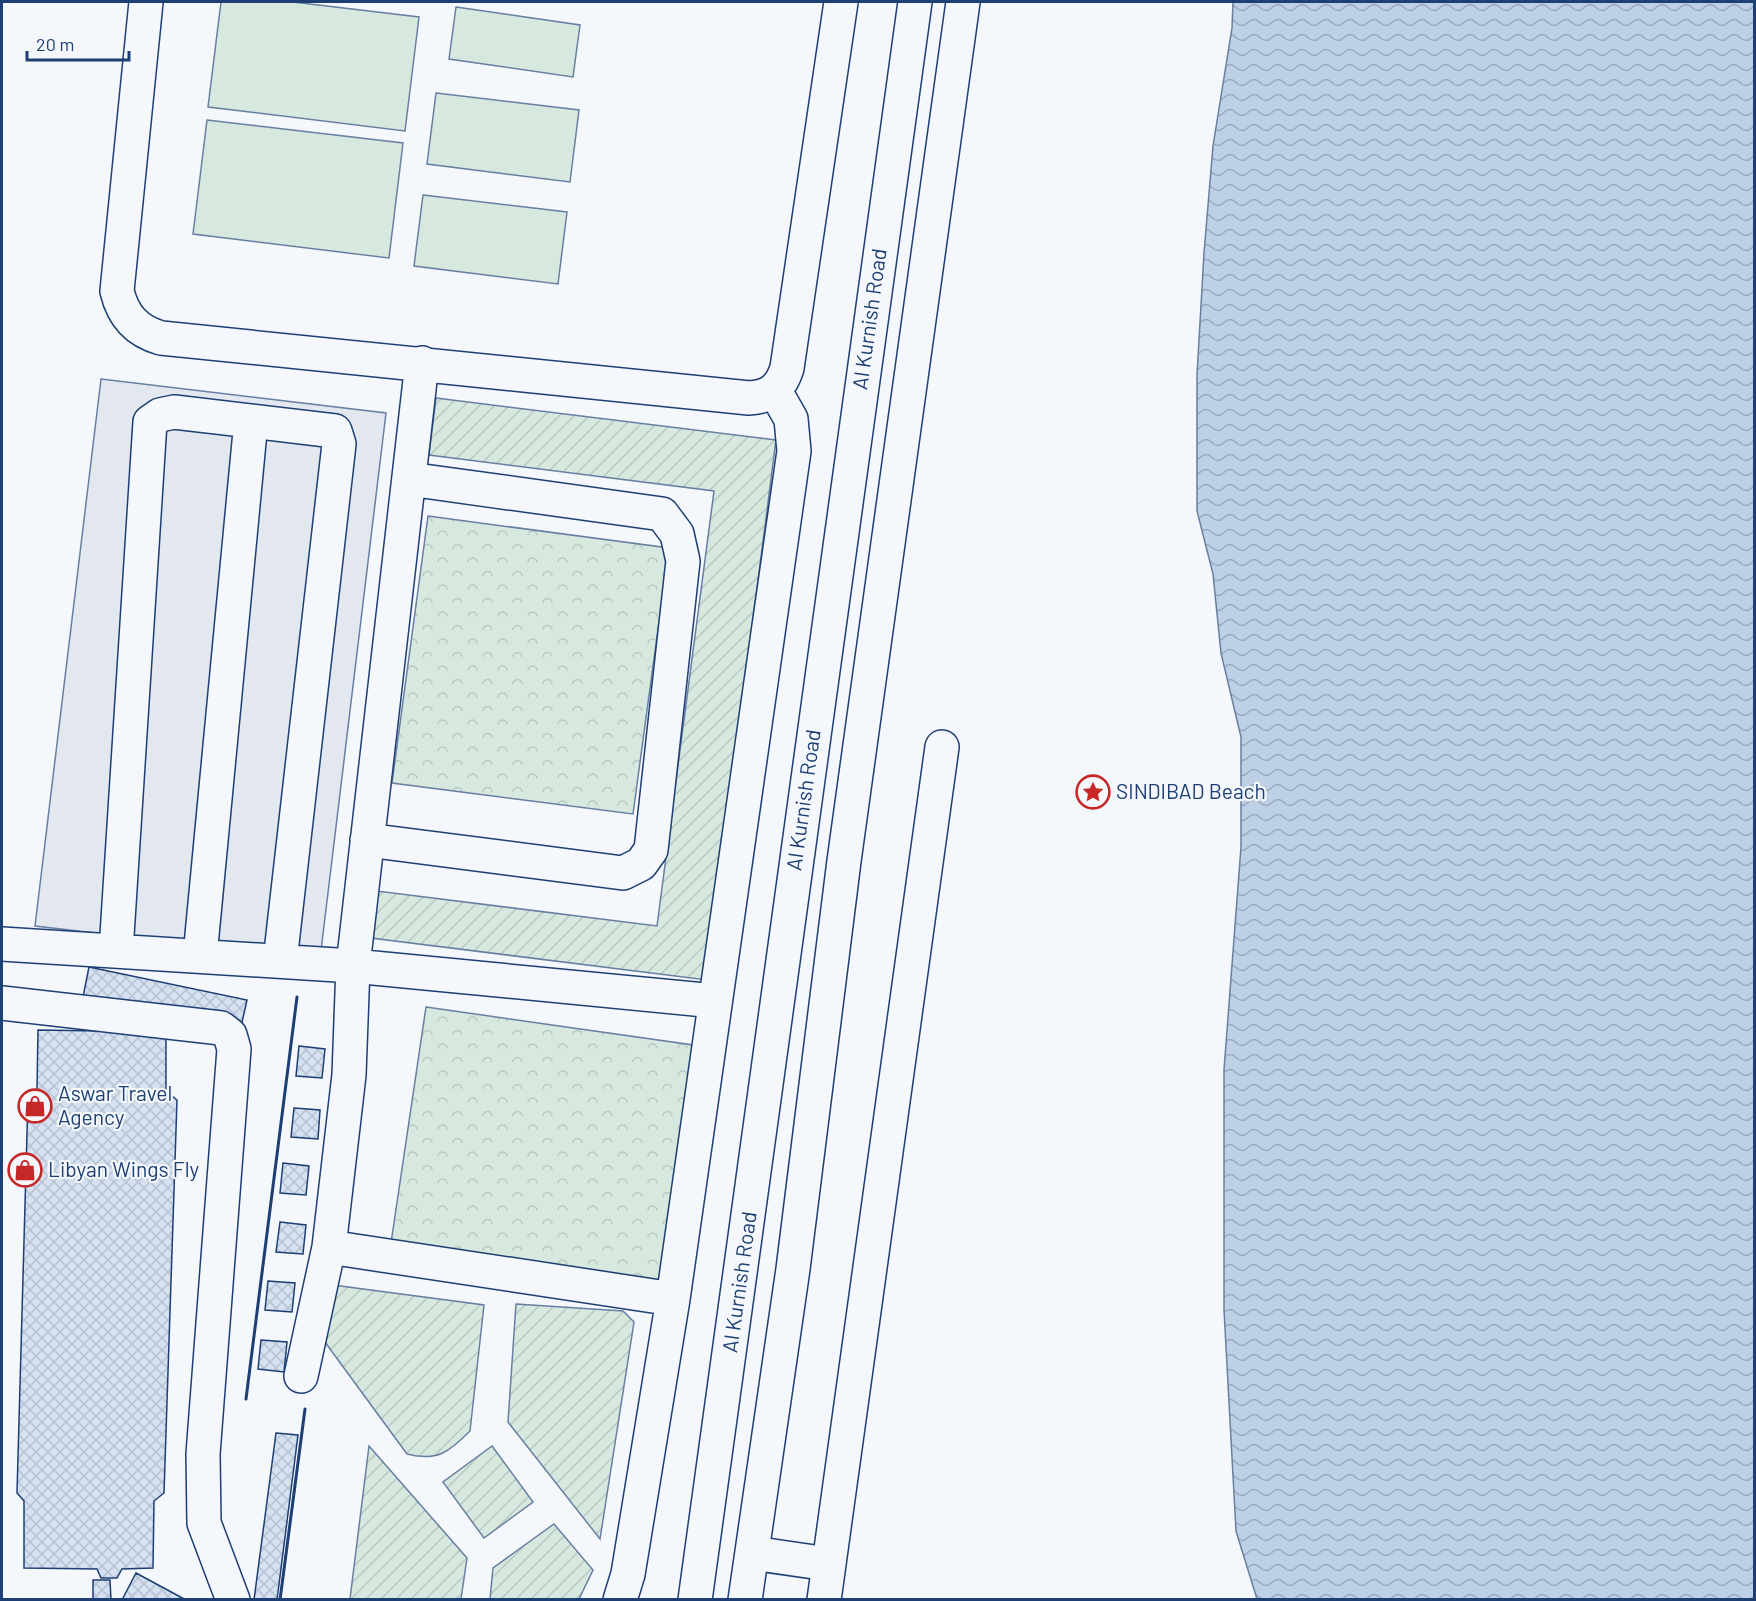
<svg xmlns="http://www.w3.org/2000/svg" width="1756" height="1601" font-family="Barlow,sans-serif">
<defs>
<pattern id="forest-crowns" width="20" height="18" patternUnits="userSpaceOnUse" patternTransform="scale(1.5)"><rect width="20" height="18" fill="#d7e8df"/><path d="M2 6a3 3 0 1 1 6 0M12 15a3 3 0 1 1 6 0" fill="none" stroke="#b8c8c3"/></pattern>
<pattern id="garden-furrows" width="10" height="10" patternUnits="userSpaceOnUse" patternTransform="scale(1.5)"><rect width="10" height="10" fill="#d7e8df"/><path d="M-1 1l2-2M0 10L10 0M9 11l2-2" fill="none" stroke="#b8c8c3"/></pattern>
<pattern id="water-waves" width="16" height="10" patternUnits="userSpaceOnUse" patternTransform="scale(1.5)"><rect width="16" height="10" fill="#bed0e5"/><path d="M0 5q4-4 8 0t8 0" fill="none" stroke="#9aaabe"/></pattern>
<pattern id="building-cross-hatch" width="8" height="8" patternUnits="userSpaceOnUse" patternTransform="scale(1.5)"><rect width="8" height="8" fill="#d5e0f0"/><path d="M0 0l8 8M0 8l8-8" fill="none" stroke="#b6c1d1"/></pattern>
</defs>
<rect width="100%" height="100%" fill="#f4f7fb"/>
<!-- grass -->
<path fill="#d7e8df" stroke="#687fa3" stroke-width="1.5" d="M 221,2 L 293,2 L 419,17 L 405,131 L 208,107 Z
M 456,7 L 580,25 L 573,77 L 449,59 Z
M 436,93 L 579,110 L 570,182 L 427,164 Z
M 207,120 L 403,143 L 389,258 L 193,234 Z
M 423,195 L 567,212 L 558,284 L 414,266 Z"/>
<!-- forest -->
<path fill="url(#forest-crowns)" stroke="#687fa3" stroke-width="1.5" d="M 428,516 L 669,548 L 633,814 L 392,783 Z
M 426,1007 L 700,1046 L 665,1282 L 391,1243 Z"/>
<!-- garden -->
<path fill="url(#garden-furrows)" stroke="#687fa3" stroke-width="1.5" d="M 436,398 L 776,440 L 707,980 L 371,938 L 377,891 L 657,926 L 714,491 L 429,455 Z
M 333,1285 L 484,1305 L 470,1431 C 448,1452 438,1462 407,1454 L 322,1338 Z
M 516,1304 L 623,1311 L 634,1322 L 600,1539 L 508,1422 Z
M 369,1446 L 467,1558 L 461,1599 L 350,1599 Z
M 492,1446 L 533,1502 L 484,1538 L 443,1482 Z
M 554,1524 L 593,1570 L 579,1599 L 490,1599 L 493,1568 Z"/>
<!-- parking -->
<path fill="#e3e8f0" stroke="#687fa3" stroke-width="1.5" d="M 101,379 L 386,413 L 320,959 L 35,926 Z"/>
<!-- water -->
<path fill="url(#water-waves)" stroke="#687fa3" stroke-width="1.5" d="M 1233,2 L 1754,2 L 1754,1599 L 1257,1599 L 1236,1531 L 1224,1310 L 1224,1070 L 1241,847 L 1241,737 L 1221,653 L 1213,574 L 1197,511 L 1197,375 L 1204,253 L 1213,146 L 1232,28 Z"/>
<!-- building -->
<path fill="url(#building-cross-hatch)" stroke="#1d3f73" stroke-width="1.5" d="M 89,967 L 247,1000 L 240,1031 L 83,997 Z
M 38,1030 L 166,1032 L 166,1091 L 177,1100 L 164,1493 L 154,1501 L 153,1568 L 122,1569 L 117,1578 L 101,1578 L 97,1569 L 24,1568 L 24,1501 L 17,1493 L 28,1097 L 37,1089 Z
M 299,1046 L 325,1049 L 322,1078 L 296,1076 Z
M 294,1108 L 320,1110 L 318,1139 L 291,1137 Z
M 283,1163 L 309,1166 L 306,1195 L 280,1193 Z
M 280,1222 L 306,1225 L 303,1254 L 276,1252 Z
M 268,1281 L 295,1283 L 292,1312 L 265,1310 Z
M 261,1340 L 287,1342 L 284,1372 L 258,1369 Z
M 276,1433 L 298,1435 L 277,1600 L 254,1600 Z
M 136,1573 L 186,1600 L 122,1600 Z
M 93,1580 L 110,1580 L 111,1600 L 93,1600 Z"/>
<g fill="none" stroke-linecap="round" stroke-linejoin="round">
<defs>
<path id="minor" d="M 146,2 L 117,291 C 123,316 136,331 161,338 L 749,398 C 770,397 781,388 787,368 L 841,2
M 367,840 L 623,873 L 641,864 L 651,850 L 683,561 L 677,534 L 662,514 L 409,479
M 2,944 L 353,966 L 715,1001
M 116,951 L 150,422 L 160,415 L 174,412 L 335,431 L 339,444 L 280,961
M 200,956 L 251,421
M 2,1003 L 221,1028 L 230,1035 L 234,1049 L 203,1454 L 204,1523 L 233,1600
M 329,1247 L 673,1299
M 301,1376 L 329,1247 L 349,1075 L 353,966 L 422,363
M 620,1600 L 628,1574 L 673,1299 L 794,451 L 791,419 L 775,391
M 824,1600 L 942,747"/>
<path id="highway" d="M 752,1553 L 828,1564
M 695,1600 L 915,2
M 745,1600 L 793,1269 L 844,861 L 963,2"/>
</defs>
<!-- minor casing -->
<use href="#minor" stroke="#1d3f73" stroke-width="36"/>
<!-- highway casing -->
<use href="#highway" stroke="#1d3f73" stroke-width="36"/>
<!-- minor -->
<use href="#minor" stroke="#f4f7fb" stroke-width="33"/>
<!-- highway -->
<use href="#highway" stroke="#f4f7fb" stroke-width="33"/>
<!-- wall -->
<path stroke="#1d3f73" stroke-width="3" d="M 246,1399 L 297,997
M 280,1600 L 305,1409"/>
</g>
<!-- icons -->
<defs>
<symbol id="sight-ring" viewBox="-11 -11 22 22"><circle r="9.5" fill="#f4f7fb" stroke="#c62828" stroke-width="1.5"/><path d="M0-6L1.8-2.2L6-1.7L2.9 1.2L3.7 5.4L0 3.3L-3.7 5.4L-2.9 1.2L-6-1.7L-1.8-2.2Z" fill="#c62828"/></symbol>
<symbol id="shop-ring" viewBox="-11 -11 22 22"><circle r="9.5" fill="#f4f7fb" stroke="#c62828" stroke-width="1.5"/><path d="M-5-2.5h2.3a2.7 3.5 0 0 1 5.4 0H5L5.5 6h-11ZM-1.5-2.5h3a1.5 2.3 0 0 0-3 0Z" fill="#c62828"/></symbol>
</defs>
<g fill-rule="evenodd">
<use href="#sight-ring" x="1074" y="773" width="38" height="38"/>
<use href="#shop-ring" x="16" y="1087" width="38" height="38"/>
<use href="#shop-ring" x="6" y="1151" width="38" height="38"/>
</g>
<g text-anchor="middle" stroke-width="4.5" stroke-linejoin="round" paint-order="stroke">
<!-- street labels -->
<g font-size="21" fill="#1d3f73" stroke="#f4f7fb">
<text transform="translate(870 319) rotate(-82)" y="7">Al Kurnish Road</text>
<text transform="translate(804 800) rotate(-82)" y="7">Al Kurnish Road</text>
<text transform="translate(740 1282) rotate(-82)" y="7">Al Kurnish Road</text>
</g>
<!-- poi labels -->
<g font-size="21" fill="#1d3f73" stroke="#f4f7fb" text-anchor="start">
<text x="1116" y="799">SINDIBAD Beach</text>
<text x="58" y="1101">Aswar Travel<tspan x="58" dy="24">Agency</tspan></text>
<text x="48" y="1177">Libyan Wings Fly</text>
</g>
</g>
<!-- border -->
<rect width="1756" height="1601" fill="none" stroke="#1d3f73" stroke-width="6"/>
<!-- scale -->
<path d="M27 51v9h102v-9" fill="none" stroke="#1d3f73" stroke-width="3"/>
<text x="36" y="51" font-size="18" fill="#1d3f73" stroke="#f4f7fb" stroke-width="4.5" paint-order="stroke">20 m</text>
</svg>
